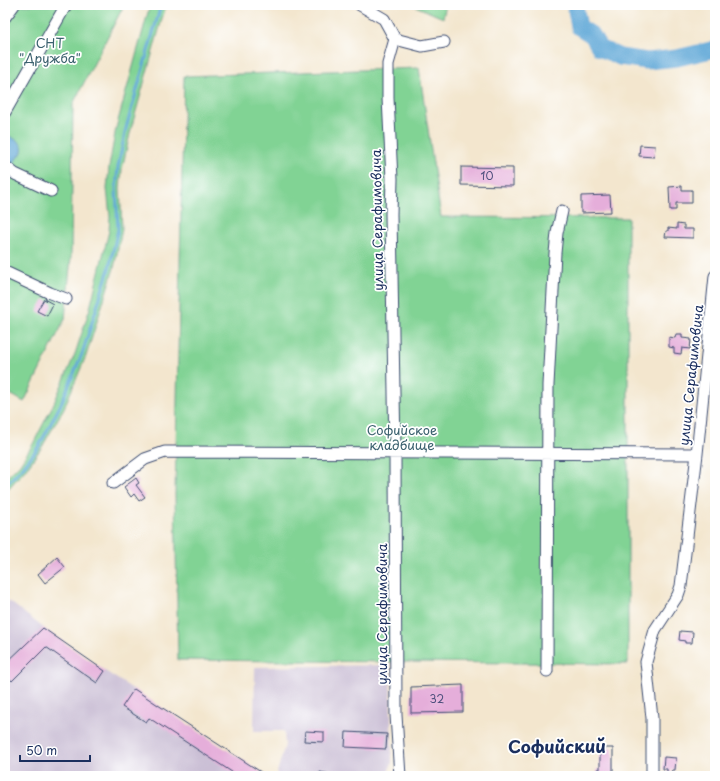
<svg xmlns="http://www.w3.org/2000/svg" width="720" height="781" font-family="'Playpen Sans',sans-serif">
<rect width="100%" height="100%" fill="#fff"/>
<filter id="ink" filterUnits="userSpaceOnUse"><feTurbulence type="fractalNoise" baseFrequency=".025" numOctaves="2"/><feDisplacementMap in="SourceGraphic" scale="8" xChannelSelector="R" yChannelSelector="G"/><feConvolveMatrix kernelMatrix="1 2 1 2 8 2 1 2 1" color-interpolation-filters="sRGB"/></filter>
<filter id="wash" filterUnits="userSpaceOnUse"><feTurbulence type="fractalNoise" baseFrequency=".012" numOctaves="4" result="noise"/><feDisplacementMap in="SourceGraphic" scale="16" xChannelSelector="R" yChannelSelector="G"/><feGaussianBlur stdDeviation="0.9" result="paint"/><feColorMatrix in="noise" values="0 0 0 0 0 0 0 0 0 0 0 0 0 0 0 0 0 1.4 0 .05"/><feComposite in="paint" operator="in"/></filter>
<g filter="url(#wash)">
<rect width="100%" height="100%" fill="#f3e6ce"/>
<!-- industrial -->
<path fill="#cbbfd5" d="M 9,601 L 55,637 L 105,671 L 267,776 L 5,776 L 5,606 Z
M 390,665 L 392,763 L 388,772 L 388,776 L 276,776 L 285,745 L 284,731 L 254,731 L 255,667 Z"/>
<!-- green -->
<path fill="#81d394" stroke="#4e8179" d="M 5,5 L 124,5 L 73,104 L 71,257 L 65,319 L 24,402 L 5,391 Z
M 150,5 L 166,5 L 131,129 L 122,169 L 120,188 L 122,229 L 114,268 L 86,356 L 64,408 L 42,447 L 26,469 L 5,492 L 5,479 L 20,464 L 33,444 L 54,403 L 75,354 L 90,308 L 109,231 L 110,216 L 107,189 L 109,167 L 116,128 Z
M 413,5 L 446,5 L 443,18 Z
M 419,68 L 441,217 L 628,218 L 628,664 L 178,660 L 175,494 L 184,76 Z"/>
<!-- water -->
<path fill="#61a8d7" stroke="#3e6c9a" d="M 5,135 C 13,137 27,144 21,154 C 20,156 17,157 16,159 C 15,161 14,163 13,164 L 5,162 Z"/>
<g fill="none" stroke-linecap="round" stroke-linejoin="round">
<!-- stream -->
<path stroke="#61a8d7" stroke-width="3" d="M 5,486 L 24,466 L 39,446 L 60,406 L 82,354 L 109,269 L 118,229 L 116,188 L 118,167 L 126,128 L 161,5"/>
<!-- river -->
<path stroke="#61a8d7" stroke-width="17" d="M 575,5 L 579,27 L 592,35 L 600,48 L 620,57 L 647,61 L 677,58 L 715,49"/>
</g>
<g id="blocks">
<!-- building -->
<path fill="#e5aeda" d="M 640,145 L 655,146 L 654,157 L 639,156 Z
M 461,167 L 513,168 L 513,186 L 461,185 Z
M 682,186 L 682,190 L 692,190 L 692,203 L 676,203 L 676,210 L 670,210 L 669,187 Z
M 610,195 L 611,212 L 581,213 L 581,196 Z
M 677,224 L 684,225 L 684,229 L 693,229 L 693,238 L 665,237 L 666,231 L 668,231 L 668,228 L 677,229 Z
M 44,299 L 53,304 L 47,316 L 37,311 Z
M 676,334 L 682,334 L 682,338 L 691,339 L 690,349 L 682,348 L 681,354 L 674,353 L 674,348 L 669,347 L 669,337 L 675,338 Z
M 136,478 L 139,483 L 136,485 L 145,497 L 139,501 L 134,494 L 131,497 L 124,487 Z
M 57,557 L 65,567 L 45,583 L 38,574 Z
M 43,628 L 105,671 L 97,683 L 46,647 L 12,681 L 5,674 L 5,664 Z
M 680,631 L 693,632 L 692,643 L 685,643 L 685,641 L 679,640 Z
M 463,685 L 463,712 L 411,713 L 411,687 Z
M 134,689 L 158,705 L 267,776 L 238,776 L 149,718 L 146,722 L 122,707 Z
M 305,731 L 324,732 L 324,742 L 304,741 Z
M 346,732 L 387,734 L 386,749 L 345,747 Z
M 600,748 L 613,748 L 613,776 L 607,776 L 607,775 L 597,775 L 597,769 L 600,769 Z
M 664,757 L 676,758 L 675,770 L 672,770 L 671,773 L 667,772 L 667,769 L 663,769 Z
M 320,772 L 336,775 L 336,776 L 319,776 Z"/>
</g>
</g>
<g filter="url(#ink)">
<use href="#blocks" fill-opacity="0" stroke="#3b4a6f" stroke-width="1"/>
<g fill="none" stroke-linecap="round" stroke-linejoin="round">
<defs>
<path id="minor" d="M 360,5 L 384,19 L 395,39 L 388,64 L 388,98 L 392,179 L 391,214 L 395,452 L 396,715 L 400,776
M 5,17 L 14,5
M 395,39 L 422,46 L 444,42
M 5,112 L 66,5
M 5,166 L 15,174 L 51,191
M 5,272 L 50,293 L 66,299
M 113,483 L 145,459 L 165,452 L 697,454
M 547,671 L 548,385 L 555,253 L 557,233 L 562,211
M 652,776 L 652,718 L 646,662 L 655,630 L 678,595 L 681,586 L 697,454 L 715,276"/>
</defs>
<!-- minor casing -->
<use href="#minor" stroke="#3b4a6f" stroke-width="13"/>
<!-- minor -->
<use href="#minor" stroke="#fff" stroke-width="11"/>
</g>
</g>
<g text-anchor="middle" stroke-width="3.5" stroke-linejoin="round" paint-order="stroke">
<!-- number labels -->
<g font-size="11" fill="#4e4f7d">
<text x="487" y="180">10</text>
<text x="437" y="703">32</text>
</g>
<!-- park labels -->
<g font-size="13" fill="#3a606e" stroke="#fff">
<text x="50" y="48">СНТ<tspan x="50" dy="15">"Дружба"</tspan></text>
<text x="402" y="435">Софийское<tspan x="402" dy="15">кладбище</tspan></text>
</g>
<!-- street labels -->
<g font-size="13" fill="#1b2f5e" stroke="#fff">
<text transform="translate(377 220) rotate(-91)" y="5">улица Серафимовича</text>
<text transform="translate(691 375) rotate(-84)" y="5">улица Серафимовича</text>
<text transform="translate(382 614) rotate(-90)" y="5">улица Серафимовича</text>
</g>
<!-- district labels -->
<g font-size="17" font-weight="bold" fill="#1b2f5e" stroke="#fff">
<text x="557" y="753">Софийский</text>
</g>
</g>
<!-- margin -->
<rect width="720" height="781" fill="none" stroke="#fff" stroke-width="20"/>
<!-- scale -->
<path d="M20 755v6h70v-6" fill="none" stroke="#1b2f5e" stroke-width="2"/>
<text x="26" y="755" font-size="12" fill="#1b2f5e" stroke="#ffffff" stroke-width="3" paint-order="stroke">50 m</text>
</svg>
